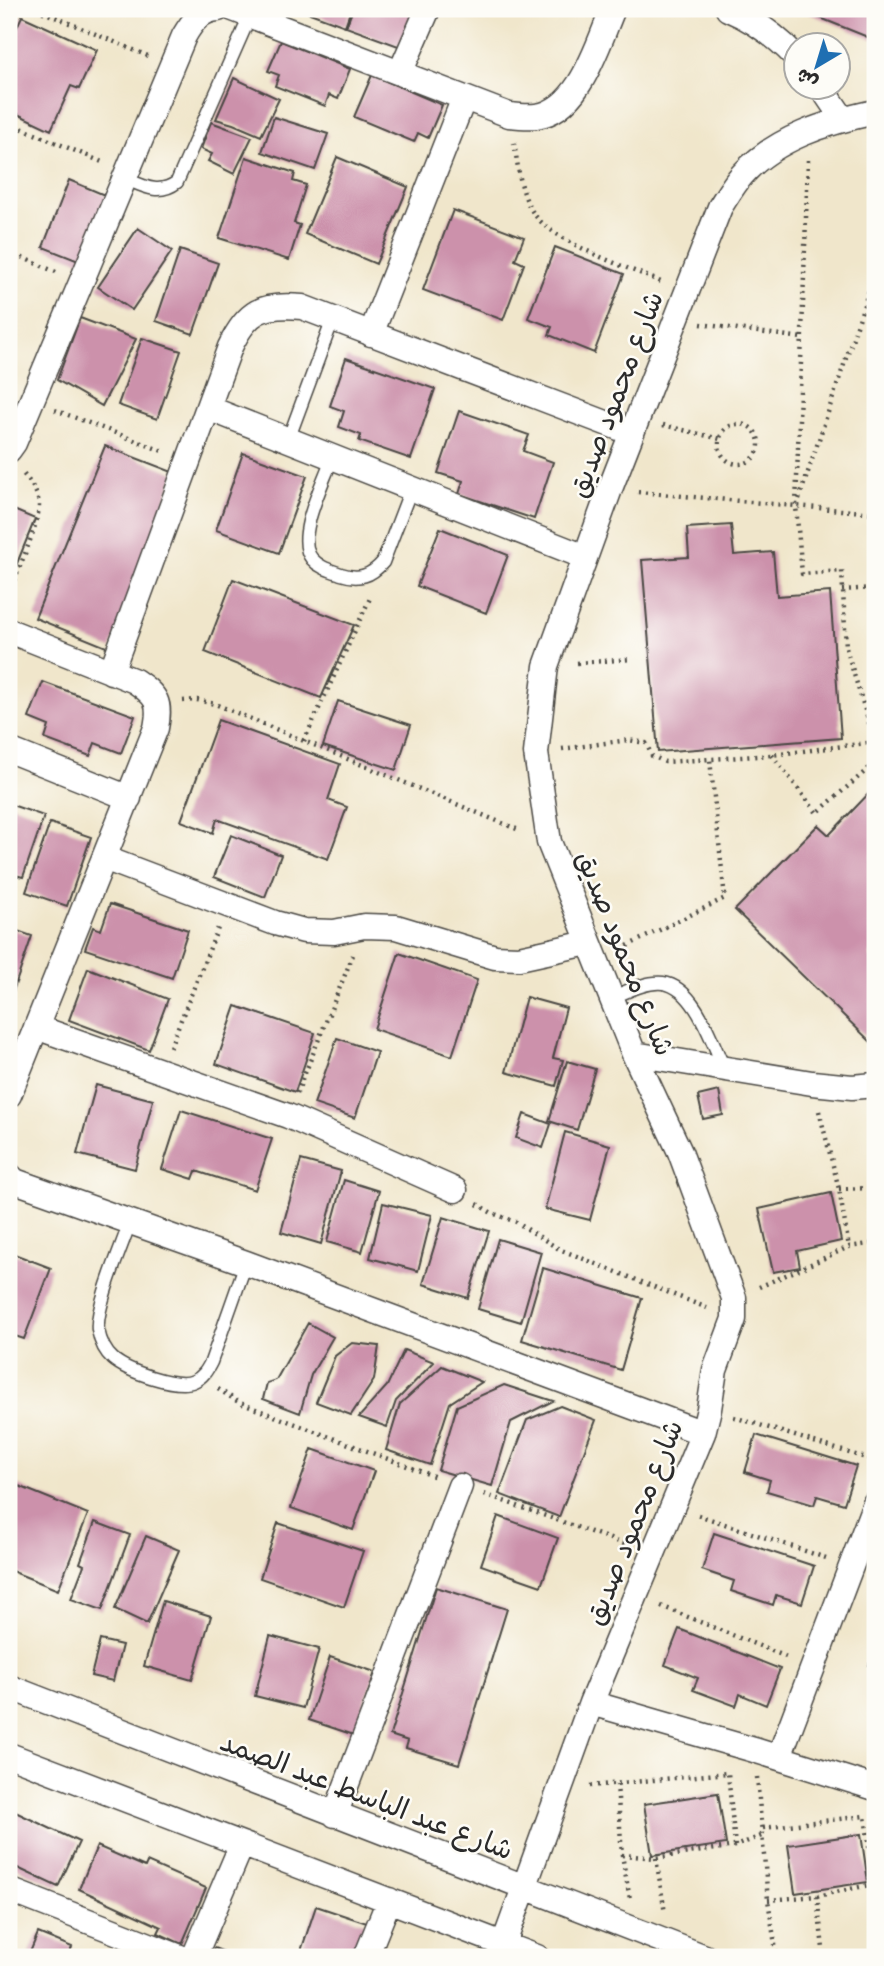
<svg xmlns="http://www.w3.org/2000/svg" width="884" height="1966" font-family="Caveat,'Playpen Sans Arabic',sans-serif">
<rect width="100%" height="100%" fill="#fdfcf7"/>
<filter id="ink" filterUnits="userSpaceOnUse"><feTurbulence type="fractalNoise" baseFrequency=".0143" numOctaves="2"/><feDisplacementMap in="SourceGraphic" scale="14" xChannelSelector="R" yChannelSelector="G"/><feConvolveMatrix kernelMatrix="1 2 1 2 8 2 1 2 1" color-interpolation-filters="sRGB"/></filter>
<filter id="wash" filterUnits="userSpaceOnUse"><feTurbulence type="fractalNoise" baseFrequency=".00686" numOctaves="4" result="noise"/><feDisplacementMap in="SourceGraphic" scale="28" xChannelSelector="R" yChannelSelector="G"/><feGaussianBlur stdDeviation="1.57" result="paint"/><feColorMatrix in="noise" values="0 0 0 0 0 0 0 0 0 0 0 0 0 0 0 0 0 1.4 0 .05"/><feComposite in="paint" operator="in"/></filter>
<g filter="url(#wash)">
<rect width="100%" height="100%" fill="#f0e6cb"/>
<g id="blocks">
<!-- building -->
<path fill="#cc91ab" d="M 299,9 L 351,9 L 345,26 Z
M 353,9 L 415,9 L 401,47 L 346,27 Z
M 798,9 L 875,9 L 875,40 Z
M 22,16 L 97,50 L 79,89 L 71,86 L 51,130 L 9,110 L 9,44 Z
M 281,41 L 350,69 L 338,99 L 329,95 L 325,106 L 275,86 L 279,75 L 268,71 Z
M 372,75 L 442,105 L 428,138 L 418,133 L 414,142 L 354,117 Z
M 234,78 L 279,99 L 261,136 L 233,124 L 216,119 Z
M 274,117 L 328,134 L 315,170 L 262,152 Z
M 211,122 L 252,137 L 234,174 L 208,161 L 212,154 L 201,149 Z
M 246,157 L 295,173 L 293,181 L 306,185 L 294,223 L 300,225 L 289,260 L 219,238 Z
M 337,157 L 408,187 L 376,264 L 305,234 Z
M 69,180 L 107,196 L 81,262 L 43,247 Z
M 453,210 L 524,237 L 515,260 L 524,264 L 503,320 L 423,290 Z
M 138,228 L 172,251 L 132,310 L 98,287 Z
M 555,247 L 624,274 L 594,353 L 549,335 L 552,327 L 528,318 Z
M 180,250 L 218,263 L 193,334 L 156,321 Z
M 80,318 L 136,339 L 102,406 L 57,380 Z
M 142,338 L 181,351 L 157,419 L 118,405 Z
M 346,358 L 435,389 L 411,459 L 359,441 L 361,435 L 339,427 L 344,411 L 330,406 Z
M 459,411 L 529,435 L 523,451 L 553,462 L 534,519 L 459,494 L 463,481 L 438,473 Z
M 105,446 L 175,473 L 111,649 L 35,618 Z
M 243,453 L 307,476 L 279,553 L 216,530 Z
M 9,508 L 35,519 L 9,583 Z
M 731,525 L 734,555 L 773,552 L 777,596 L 830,592 L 841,738 L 658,752 L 642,560 L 689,557 L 687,528 Z
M 440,528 L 508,555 L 486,613 L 417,586 Z
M 233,579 L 354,625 L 321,698 L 205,652 Z
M 43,682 L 135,716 L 121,753 L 95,743 L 90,756 L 45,739 L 49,726 L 29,718 Z
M 338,701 L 411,725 L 396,770 L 323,746 Z
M 218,720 L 340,764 L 328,800 L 347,807 L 328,859 L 217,819 L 213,833 L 181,821 Z
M 875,787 L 875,853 L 871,857 L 875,862 L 875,950 L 870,956 L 875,961 L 875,1046 L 735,910 L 818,825 L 829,835 Z
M 9,804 L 44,816 L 23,877 L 15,875 L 9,891 Z
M 50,823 L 91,837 L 67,906 L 26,892 Z
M 231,835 L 281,855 L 265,897 L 214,877 Z
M 110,904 L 188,930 L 172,978 L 85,949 L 93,927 L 101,930 Z
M 9,928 L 32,936 L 9,1003 Z
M 399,953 L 477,980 L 452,1056 L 374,1029 Z
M 88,968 L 168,999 L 149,1050 L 69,1020 Z
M 526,997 L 566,1008 L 553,1058 L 563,1060 L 556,1086 L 506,1072 Z
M 236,1006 L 315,1033 L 295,1092 L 216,1064 Z
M 337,1038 L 377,1052 L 355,1118 L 314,1104 Z
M 567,1061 L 595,1069 L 577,1130 L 549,1121 Z
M 96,1085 L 153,1100 L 135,1169 L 77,1154 Z
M 719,1091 L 723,1115 L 703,1119 L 698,1096 Z
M 181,1110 L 272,1139 L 255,1190 L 196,1171 L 193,1179 L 162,1169 Z
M 524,1114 L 551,1124 L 543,1148 L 516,1138 Z
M 565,1132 L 610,1145 L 590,1220 L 545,1209 Z
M 301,1160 L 341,1171 L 321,1244 L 281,1232 Z
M 344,1180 L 379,1191 L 362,1252 L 327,1242 Z
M 831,1193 L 841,1241 L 797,1251 L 800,1267 L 773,1272 L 759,1209 Z
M 383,1203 L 432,1215 L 418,1271 L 370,1258 Z
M 443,1217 L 489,1231 L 468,1298 L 423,1284 Z
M 498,1239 L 541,1252 L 521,1322 L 478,1309 Z
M 9,1252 L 51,1268 L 24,1339 L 9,1334 Z
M 543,1268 L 642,1298 L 621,1370 L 522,1340 Z
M 308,1323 L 333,1337 L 311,1375 L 300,1413 L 263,1399 L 267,1383 L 276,1380 Z
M 352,1343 L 379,1346 L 374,1380 L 351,1415 L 316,1402 L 335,1356 Z
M 404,1350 L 434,1362 L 396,1401 L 387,1427 L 359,1417 L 387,1386 Z
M 442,1366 L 482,1382 L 450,1403 L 430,1465 L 386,1450 L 400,1404 Z
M 504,1385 L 553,1401 L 511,1422 L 492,1486 L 438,1470 L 457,1406 Z
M 560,1406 L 596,1420 L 559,1517 L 499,1494 L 527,1420 Z
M 756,1435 L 856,1466 L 844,1504 L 817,1496 L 814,1505 L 767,1491 L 770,1480 L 745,1472 Z
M 312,1449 L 374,1471 L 353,1530 L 291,1508 Z
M 9,1482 L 88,1514 L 58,1590 L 9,1570 Z
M 498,1516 L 558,1538 L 541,1586 L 481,1565 Z
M 95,1522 L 130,1535 L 102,1610 L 71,1599 L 84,1565 L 80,1563 Z
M 278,1523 L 363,1551 L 344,1607 L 260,1578 Z
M 714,1533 L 814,1566 L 802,1603 L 776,1595 L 773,1605 L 731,1591 L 734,1581 L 702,1570 Z
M 146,1536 L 179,1550 L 147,1624 L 115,1609 Z
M 436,1587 L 507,1609 L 459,1764 L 406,1748 L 408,1741 L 390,1735 Z
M 163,1601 L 211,1616 L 192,1680 L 144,1666 Z
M 679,1629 L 780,1669 L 766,1705 L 740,1694 L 736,1706 L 693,1690 L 698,1678 L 665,1665 Z
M 270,1636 L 319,1649 L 303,1708 L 255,1696 Z
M 100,1640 L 122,1645 L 113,1681 L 91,1676 Z
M 875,1647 L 875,1667 L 869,1665 Z
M 330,1657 L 375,1672 L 354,1735 L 309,1720 Z
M 718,1793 L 726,1844 L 652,1855 L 644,1804 Z
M 9,1809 L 79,1842 L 58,1887 L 9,1864 Z
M 861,1834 L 868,1882 L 795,1893 L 788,1845 Z
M 97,1846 L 145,1867 L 147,1862 L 206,1888 L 182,1944 L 158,1933 L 161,1927 L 79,1889 Z
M 316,1906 L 373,1925 L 360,1957 L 299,1957 Z
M 38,1933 L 72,1947 L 68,1957 L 28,1957 Z
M 214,1948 L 237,1957 L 210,1957 Z"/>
</g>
</g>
<g filter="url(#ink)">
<use href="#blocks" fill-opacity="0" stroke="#494743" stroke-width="2"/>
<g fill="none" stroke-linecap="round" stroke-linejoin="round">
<defs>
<path id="lane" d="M 124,178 C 143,186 159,196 177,182 L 250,16
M 288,440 L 333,319
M 332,458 C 324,482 294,538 312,559 C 320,568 330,570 341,574 C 359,580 371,576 383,562 L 411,489
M 611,998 C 626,992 646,981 663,983 C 695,987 712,1042 724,1068
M 130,1222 C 122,1246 95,1308 98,1330 C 100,1340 105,1352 113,1359 C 127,1371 177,1389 194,1381 C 203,1377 207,1370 211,1362 L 246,1263"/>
<path id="street" d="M 233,9 L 509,115 C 518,116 527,117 536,116 C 580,111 598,43 613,9
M 728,9 C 754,20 777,37 796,57
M 400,73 L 428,9
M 822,88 L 843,119
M 371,334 L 464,98
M 208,408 L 585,557
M 9,450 L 14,443 L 184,36 C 192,22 201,10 218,9
M 9,631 L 135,681 C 157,696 161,702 156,728 L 9,1095
M 111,672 L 230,347 C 247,311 262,303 302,307 L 632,433
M 9,750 L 129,798
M 104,858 L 275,923 L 304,931 L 334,932 L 364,926 L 396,927 L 495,957 L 519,958 L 588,943
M 36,1027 L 288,1116 L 455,1190
M 634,1054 L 812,1083 L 852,1087 L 875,1085
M 9,1175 L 15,1181 L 246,1263 L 703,1433
M 9,1687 L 705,1957
M 591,1703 L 754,1750 L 875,1788
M 9,1755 L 537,1957
M 779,1757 L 875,1503
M 335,1815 L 460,1486
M 9,1890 L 180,1957
M 194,1957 L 242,1844
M 366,1957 L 389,1900
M 499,1957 L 591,1703 L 703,1433 L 709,1409 L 715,1370 L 734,1319 L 734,1298 L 680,1152 L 634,1054 L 549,842 L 536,753 L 546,666 L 610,489 L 720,207 C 727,196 734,184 742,175 C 775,138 828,122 875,112"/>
</defs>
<!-- lane casing -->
<use href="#lane" stroke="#494743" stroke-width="15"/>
<!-- street casing -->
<use href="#street" stroke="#494743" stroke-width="27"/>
<!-- path -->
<path stroke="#494743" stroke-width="4.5" stroke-dasharray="2 5" stroke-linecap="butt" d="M 36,9 L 148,56
M 9,123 L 102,162
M 514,143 C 518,165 520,192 532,211 C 552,243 628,267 663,283
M 808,160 L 796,506 L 802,574 L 842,571 L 846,648 L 875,743
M 9,252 L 56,272
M 701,324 L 802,338
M 55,410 L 165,452
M719 444a20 20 0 1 1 40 0a20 20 0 1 1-40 0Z
M 663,425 L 720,439
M 638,492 L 875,513
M 799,499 L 875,272
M 842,590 L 875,588
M 9,593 C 17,572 39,525 39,505 C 38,491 29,481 21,471
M 577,663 L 632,659
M 183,701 L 197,700 L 215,704 L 519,830
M 304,741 L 371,596
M 562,749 L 628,740 L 646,743 L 652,756 L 665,762 L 772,755 L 875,742
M 772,755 L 817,813 L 875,763
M 621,949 L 725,898 L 710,760
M 170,1047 L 218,928
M 297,1093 L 353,955
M 819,1111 L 839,1189 L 849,1247
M 839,1189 L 875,1188
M 477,1204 L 492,1213 L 516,1222 L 559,1249 L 707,1308
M 759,1287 L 849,1247 L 875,1243
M 218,1389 L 240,1403 L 436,1477
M 734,1417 L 875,1461
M 484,1494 L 627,1545
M 698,1515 L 826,1558
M 661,1606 L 789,1658
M 757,1777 L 768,1900 L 777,1957
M 617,1784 L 622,1855 L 630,1899
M 590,1786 L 728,1773 L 735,1846
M 763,1828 L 865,1816 L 874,1884
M 622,1855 L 656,1858 L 735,1846 L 764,1835
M 656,1858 L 665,1913
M 817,1896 L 824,1957
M 768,1900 L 817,1896 L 874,1884"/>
<!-- lane -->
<use href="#lane" stroke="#fff" stroke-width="12"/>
<!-- street -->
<use href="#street" stroke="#fff" stroke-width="24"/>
</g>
</g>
<g text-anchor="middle" stroke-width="5" stroke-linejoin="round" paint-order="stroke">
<!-- street labels -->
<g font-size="28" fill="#2b2b2b" stroke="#fdfcf7">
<text transform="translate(615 394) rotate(-69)" y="10">شارع محمود صديق</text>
<text transform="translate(626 953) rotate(68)" y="10">شارع محمود صديق</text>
<text transform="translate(633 1522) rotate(-68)" y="10">شارع محمود صديق</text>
<text transform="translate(367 1795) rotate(21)" y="10">شارع عبد الباسط عبد الصمد</text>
</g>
</g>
<!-- margin -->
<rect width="884" height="1966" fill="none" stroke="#fdfcf7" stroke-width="35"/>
<!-- north arrow -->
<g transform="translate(817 66) rotate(218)"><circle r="33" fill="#fdfcf7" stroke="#a9a8a5" stroke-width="2"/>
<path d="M0-5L12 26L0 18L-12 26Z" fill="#1f6fb2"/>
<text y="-10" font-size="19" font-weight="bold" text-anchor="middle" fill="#2b2b2b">ش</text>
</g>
</svg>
